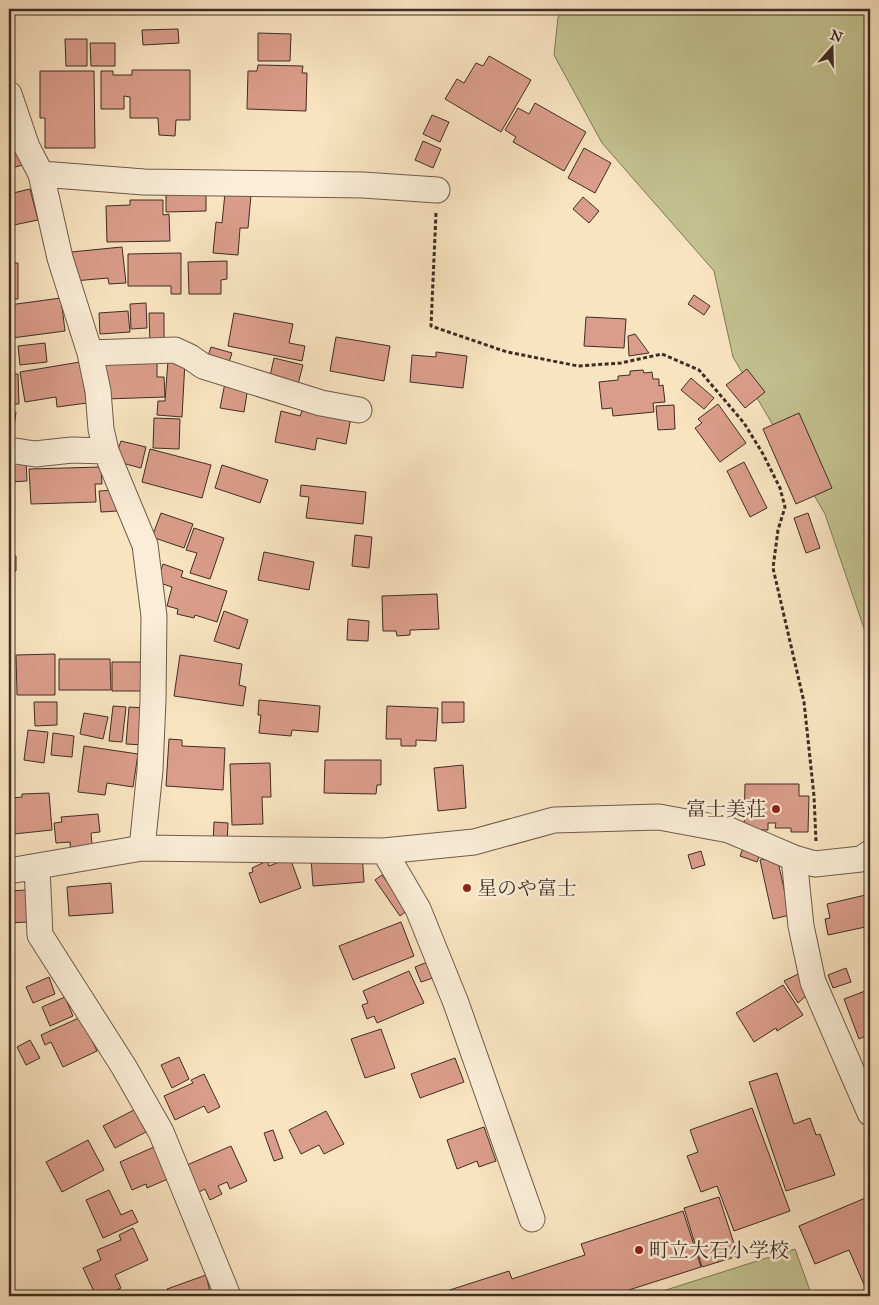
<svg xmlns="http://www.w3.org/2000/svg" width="879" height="1305" font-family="'IM FELL Great Primer','Noto Serif JP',serif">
<rect width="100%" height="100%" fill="#f9e4c1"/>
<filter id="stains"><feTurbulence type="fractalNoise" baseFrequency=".004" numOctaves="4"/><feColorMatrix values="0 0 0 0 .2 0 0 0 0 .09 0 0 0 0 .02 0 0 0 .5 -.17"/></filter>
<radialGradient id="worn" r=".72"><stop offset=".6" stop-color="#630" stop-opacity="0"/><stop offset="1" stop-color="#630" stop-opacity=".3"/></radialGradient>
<!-- green -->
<path fill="#c3c290" stroke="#81785a" d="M 568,9 L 870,9 L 870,646 L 825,514 L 733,357 L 714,271 L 602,143 L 554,55 L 558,17 Z
M 795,1249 L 812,1296 L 647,1296 Z"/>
<!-- building -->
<path fill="#da9d8b" stroke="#3f2d24" d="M 178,29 L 179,43 L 143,45 L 142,30 Z
M 258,33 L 291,34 L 290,61 L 258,61 Z
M 65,39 L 87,39 L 87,66 L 66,66 Z
M 90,43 L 115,43 L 115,66 L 91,66 Z
M 489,56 L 531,80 L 501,132 L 445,99 L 457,79 L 464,83 L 476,63 L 483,66 Z
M 258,65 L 303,66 L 302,73 L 307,73 L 306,111 L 247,109 L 248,71 L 257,71 Z
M 132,70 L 190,70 L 190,120 L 176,120 L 175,136 L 159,135 L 158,118 L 130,118 L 130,97 L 124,96 L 124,109 L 101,109 L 101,71 L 113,71 L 113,75 L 132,75 Z
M 40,71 L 94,71 L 95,148 L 45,148 L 45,118 L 40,118 Z
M 535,103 L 586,132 L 564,171 L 513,142 L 516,137 L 505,130 L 518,108 L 529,114 Z
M 432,115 L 449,122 L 440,142 L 423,134 Z
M 18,135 L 23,165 L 11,168 L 12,173 L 9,174 L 9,138 Z
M 423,141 L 441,149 L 433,168 L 415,160 Z
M 584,148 L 611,163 L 595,193 L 568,178 Z
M 30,189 L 38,220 L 9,226 L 9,194 Z
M 206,191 L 206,211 L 166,212 L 166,192 Z
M 225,193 L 251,195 L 248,228 L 240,228 L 238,255 L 213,253 L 216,222 L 222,223 Z
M 583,197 L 599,211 L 589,223 L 573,209 Z
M 130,200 L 163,200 L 163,215 L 169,214 L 170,241 L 107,242 L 106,206 L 130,205 Z
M 122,247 L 126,283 L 109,284 L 108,278 L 74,281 L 71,252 Z
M 181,253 L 181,294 L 171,294 L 171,286 L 128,286 L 128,254 Z
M 227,261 L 227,279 L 221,280 L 221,294 L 189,294 L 188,262 Z
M 9,263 L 18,263 L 18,299 L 9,299 Z
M 694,295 L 710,306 L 704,315 L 688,304 Z
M 61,298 L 65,331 L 12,338 L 9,305 Z
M 146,303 L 147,328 L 131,329 L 130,304 Z
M 128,311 L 130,332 L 100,334 L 99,313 Z
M 149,313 L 164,313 L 164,344 L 150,344 Z
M 234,313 L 293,324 L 289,343 L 305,346 L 302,361 L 228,346 Z
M 586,317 L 626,319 L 624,348 L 584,346 Z
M 635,334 L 649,353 L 629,356 L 628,336 Z
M 336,337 L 390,346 L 384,381 L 330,371 Z
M 45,343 L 47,362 L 20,365 L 18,346 Z
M 211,347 L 232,353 L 229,362 L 208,356 Z
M 436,352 L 467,356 L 463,388 L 410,382 L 412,355 L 436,357 Z
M 157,358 L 157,377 L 164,377 L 165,397 L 105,399 L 103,360 Z
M 274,358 L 303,365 L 297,388 L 269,381 Z
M 168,360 L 185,361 L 182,417 L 157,415 L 158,401 L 165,401 Z
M 80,362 L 87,403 L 57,407 L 56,397 L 25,402 L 20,372 Z
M 747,369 L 765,392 L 745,408 L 726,385 Z
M 643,370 L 644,373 L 652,372 L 653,379 L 659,379 L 659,386 L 663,385 L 665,402 L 653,403 L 654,412 L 613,416 L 612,408 L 602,409 L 599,382 L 618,380 L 618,376 L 630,375 L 630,371 Z
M 9,374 L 18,374 L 19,404 L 9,404 Z
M 691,378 L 714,398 L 704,409 L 681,390 Z
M 225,383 L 248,387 L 244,412 L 220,408 Z
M 718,404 L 746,443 L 720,462 L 695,428 L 702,423 L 698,419 Z
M 674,405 L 675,429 L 658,430 L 656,406 Z
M 9,411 L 16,412 L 13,436 L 9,435 Z
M 281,411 L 300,416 L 302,411 L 351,417 L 346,444 L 317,438 L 315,450 L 275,442 Z
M 799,413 L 832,488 L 796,504 L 763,429 Z
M 154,418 L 180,419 L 179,449 L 153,448 Z
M 121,441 L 146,447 L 141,468 L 122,463 L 117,452 Z
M 150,449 L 211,465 L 202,498 L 142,482 Z
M 26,460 L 27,481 L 9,482 L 9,461 Z
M 744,462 L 767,508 L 750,517 L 727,471 Z
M 222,465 L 268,480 L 260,503 L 215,488 Z
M 101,467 L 102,484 L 95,484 L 96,502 L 31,504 L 29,469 Z
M 301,485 L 366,492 L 363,524 L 306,518 L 309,497 L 300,496 Z
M 115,490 L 117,511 L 101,512 L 99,491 Z
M 161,513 L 193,524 L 184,548 L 152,537 Z
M 808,513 L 820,548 L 806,553 L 794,518 Z
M 194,528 L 224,538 L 210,579 L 190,573 L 197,553 L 186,550 Z
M 9,531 L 10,531 L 11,556 L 16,556 L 16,571 L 9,571 Z
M 355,535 L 372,537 L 369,568 L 352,566 Z
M 264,552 L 314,562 L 309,590 L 258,580 Z
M 163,564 L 183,571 L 181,577 L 227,591 L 217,622 L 195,615 L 194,618 L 177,614 L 178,609 L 167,606 L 172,587 L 157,582 Z
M 437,594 L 439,629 L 410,630 L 410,635 L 397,636 L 396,631 L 383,631 L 382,596 Z
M 224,611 L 248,620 L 239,649 L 214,641 Z
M 348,619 L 369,621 L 368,641 L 347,640 Z
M 55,654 L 55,695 L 17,695 L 16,655 Z
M 180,655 L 242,664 L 239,685 L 246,687 L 243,706 L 174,696 Z
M 59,659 L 110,659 L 111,690 L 59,690 Z
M 112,662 L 143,662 L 143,691 L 112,691 Z
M 259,700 L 320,706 L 318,732 L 292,730 L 291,736 L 259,733 L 261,715 L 258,715 Z
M 34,702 L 57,702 L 57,725 L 35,726 Z
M 442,702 L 464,702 L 464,722 L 442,723 Z
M 113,706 L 126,707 L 122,742 L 109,741 Z
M 387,706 L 438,708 L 436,741 L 416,740 L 416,746 L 401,746 L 401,739 L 386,739 Z
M 129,707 L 146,708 L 143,745 L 126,744 Z
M 84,713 L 108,717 L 103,739 L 80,734 Z
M 28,730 L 48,732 L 44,763 L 24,760 Z
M 53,733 L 74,736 L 72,757 L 51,755 Z
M 169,739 L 182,740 L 182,746 L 225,748 L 223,790 L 166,786 Z
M 84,746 L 138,754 L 133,787 L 107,783 L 105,795 L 78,792 Z
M 325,760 L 381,760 L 381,785 L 377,785 L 376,794 L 324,793 Z
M 270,763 L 271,797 L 262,797 L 263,824 L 232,825 L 230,764 Z
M 463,765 L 466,808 L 438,811 L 434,768 Z
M 745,784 L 799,784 L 799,796 L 809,796 L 808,832 L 791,832 L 791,828 L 775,828 L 776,823 L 768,823 L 768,830 L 744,830 Z
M 49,793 L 52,830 L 14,834 L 11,798 L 22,797 L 22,794 Z
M 98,814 L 100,832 L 91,833 L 93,854 L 71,856 L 70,842 L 56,843 L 54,823 L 62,822 L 61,817 Z
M 214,822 L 228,823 L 227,845 L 213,844 Z
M 743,848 L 760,854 L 757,862 L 740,856 Z
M 701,851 L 705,865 L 692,869 L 688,855 Z
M 362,853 L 364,882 L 313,886 L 311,858 Z
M 771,857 L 778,862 L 790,915 L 773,919 L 760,860 Z
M 290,858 L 301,888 L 260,903 L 249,873 L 253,872 L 252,868 L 267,861 L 269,866 Z
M 382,875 L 408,910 L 400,916 L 375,880 Z
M 111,883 L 113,913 L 69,916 L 67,887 Z
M 26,890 L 27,922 L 9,923 L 9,891 Z
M 870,894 L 870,926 L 828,935 L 825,919 L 830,918 L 827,904 Z
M 401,922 L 414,956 L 353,980 L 339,946 Z
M 430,961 L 436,977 L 421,982 L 415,967 Z
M 846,968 L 851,982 L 833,988 L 828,975 Z
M 409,971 L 424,1003 L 377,1023 L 374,1016 L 367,1019 L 362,1005 L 368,1003 L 363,991 Z
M 800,973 L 808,994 L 798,1003 L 784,981 Z
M 49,977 L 55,994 L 33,1003 L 26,987 Z
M 783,985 L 803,1015 L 777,1031 L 776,1028 L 754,1042 L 736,1013 Z
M 868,990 L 870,995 L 870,1034 L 859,1039 L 844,999 Z
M 65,997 L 73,1016 L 50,1026 L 42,1007 Z
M 81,1017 L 97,1051 L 63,1067 L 51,1042 L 45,1045 L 41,1035 Z
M 381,1029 L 395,1068 L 365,1078 L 351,1039 Z
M 30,1040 L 40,1058 L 26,1065 L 17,1047 Z
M 179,1057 L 189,1079 L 172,1088 L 161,1065 Z
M 455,1058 L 464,1082 L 420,1098 L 411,1074 Z
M 777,1073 L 794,1124 L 810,1118 L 816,1135 L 820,1134 L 835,1175 L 786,1191 L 749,1082 Z
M 204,1074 L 220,1107 L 208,1113 L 204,1106 L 175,1120 L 164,1096 L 193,1083 L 191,1080 Z
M 752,1108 L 790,1211 L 734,1231 L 717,1186 L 701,1192 L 687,1156 L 698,1152 L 690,1130 Z
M 134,1110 L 146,1132 L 115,1148 L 103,1126 Z
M 326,1111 L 344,1144 L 324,1154 L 319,1145 L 301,1154 L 289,1130 Z
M 484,1127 L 496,1161 L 479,1167 L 477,1161 L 457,1169 L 447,1140 Z
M 273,1130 L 283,1158 L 274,1161 L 264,1133 Z
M 88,1140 L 104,1170 L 62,1192 L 46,1162 Z
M 231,1146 L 247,1181 L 230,1189 L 227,1182 L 218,1186 L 222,1194 L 210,1200 L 205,1189 L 199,1192 L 187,1165 Z
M 154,1147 L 168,1179 L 147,1188 L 146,1184 L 132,1190 L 120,1162 Z
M 109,1190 L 121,1215 L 132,1210 L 138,1222 L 103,1238 L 86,1200 Z
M 870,1196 L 870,1296 L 869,1296 L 849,1250 L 815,1264 L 799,1226 Z
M 719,1197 L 738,1256 L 702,1267 L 684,1208 Z
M 683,1211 L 701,1267 L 610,1296 L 435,1296 L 434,1295 L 509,1271 L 512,1279 L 585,1255 L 581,1244 Z
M 133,1228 L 148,1260 L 115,1275 L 121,1288 L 110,1293 L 111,1296 L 96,1296 L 83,1268 L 101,1260 L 97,1250 L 121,1240 L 119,1235 Z
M 206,1275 L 211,1296 L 169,1296 L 167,1289 Z"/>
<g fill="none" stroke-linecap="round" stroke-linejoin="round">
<defs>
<path id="street" d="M 9,94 L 27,147 L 41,174 L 60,258 L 90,353 L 98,391 L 101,429 L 106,451 L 145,545 L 154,616 L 153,700 L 150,770 L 142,848
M 41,174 L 144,182 L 363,185 L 437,190
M 90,353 L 175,350 L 190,357 L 203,366 L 321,403 L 359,410
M 9,450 L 35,454 L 72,450 L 106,451
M 384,851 L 418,909 L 456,1003 L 532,1219
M 794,858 L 801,926 L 813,982 L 870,1113
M 37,867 L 40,935 L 124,1067 L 161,1132 L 228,1296
M 9,871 L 142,848 L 384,851 L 474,842 L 554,820 L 659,817 L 729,830 L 794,858 L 815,864 L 861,859 L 870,853"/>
</defs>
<!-- street casing -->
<use href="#street" stroke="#6e5b4b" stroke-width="27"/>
<!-- path -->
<path stroke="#3f2d24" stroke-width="3" stroke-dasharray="4 2.5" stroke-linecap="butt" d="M 436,213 L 431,326 L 507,352 L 578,366 L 621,363 L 662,354 L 699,370 L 744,423 L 763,454 L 780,488 L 785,507 L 778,530 L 773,568 L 804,702 L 814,796 L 816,841"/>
<!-- street -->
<use href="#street" stroke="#fbedd7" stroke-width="25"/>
</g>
<!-- markers -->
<g fill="#8f2418" stroke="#fbedd7" stroke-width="2">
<circle cx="776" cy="809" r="5"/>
<circle cx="467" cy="888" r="5"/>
<circle cx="639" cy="1250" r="5"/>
</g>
<g text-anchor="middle" stroke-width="5" stroke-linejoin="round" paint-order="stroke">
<!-- poi labels -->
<g font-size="20" fill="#3f2d24" stroke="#fbedd7" text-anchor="start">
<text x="766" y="816" text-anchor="end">富士美荘</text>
<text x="477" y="895">星のや富士</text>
<text x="649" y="1257">町立大石小学校</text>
</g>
</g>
<!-- margin -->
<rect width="879" height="1305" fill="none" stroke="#f9e4c1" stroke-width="30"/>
<rect x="10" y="10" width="859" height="1285" fill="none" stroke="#3f2d24" stroke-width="2.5"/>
<rect x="15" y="15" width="849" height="1275" fill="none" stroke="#3f2d24"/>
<!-- north arrow -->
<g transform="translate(832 48) rotate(20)" stroke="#fbedd7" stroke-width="4" paint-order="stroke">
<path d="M0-4L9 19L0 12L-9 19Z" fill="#3f2d24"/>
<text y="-8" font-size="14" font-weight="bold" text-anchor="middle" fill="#3f2d24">N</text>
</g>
<rect width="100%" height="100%" filter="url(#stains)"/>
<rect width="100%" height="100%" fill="url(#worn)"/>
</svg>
